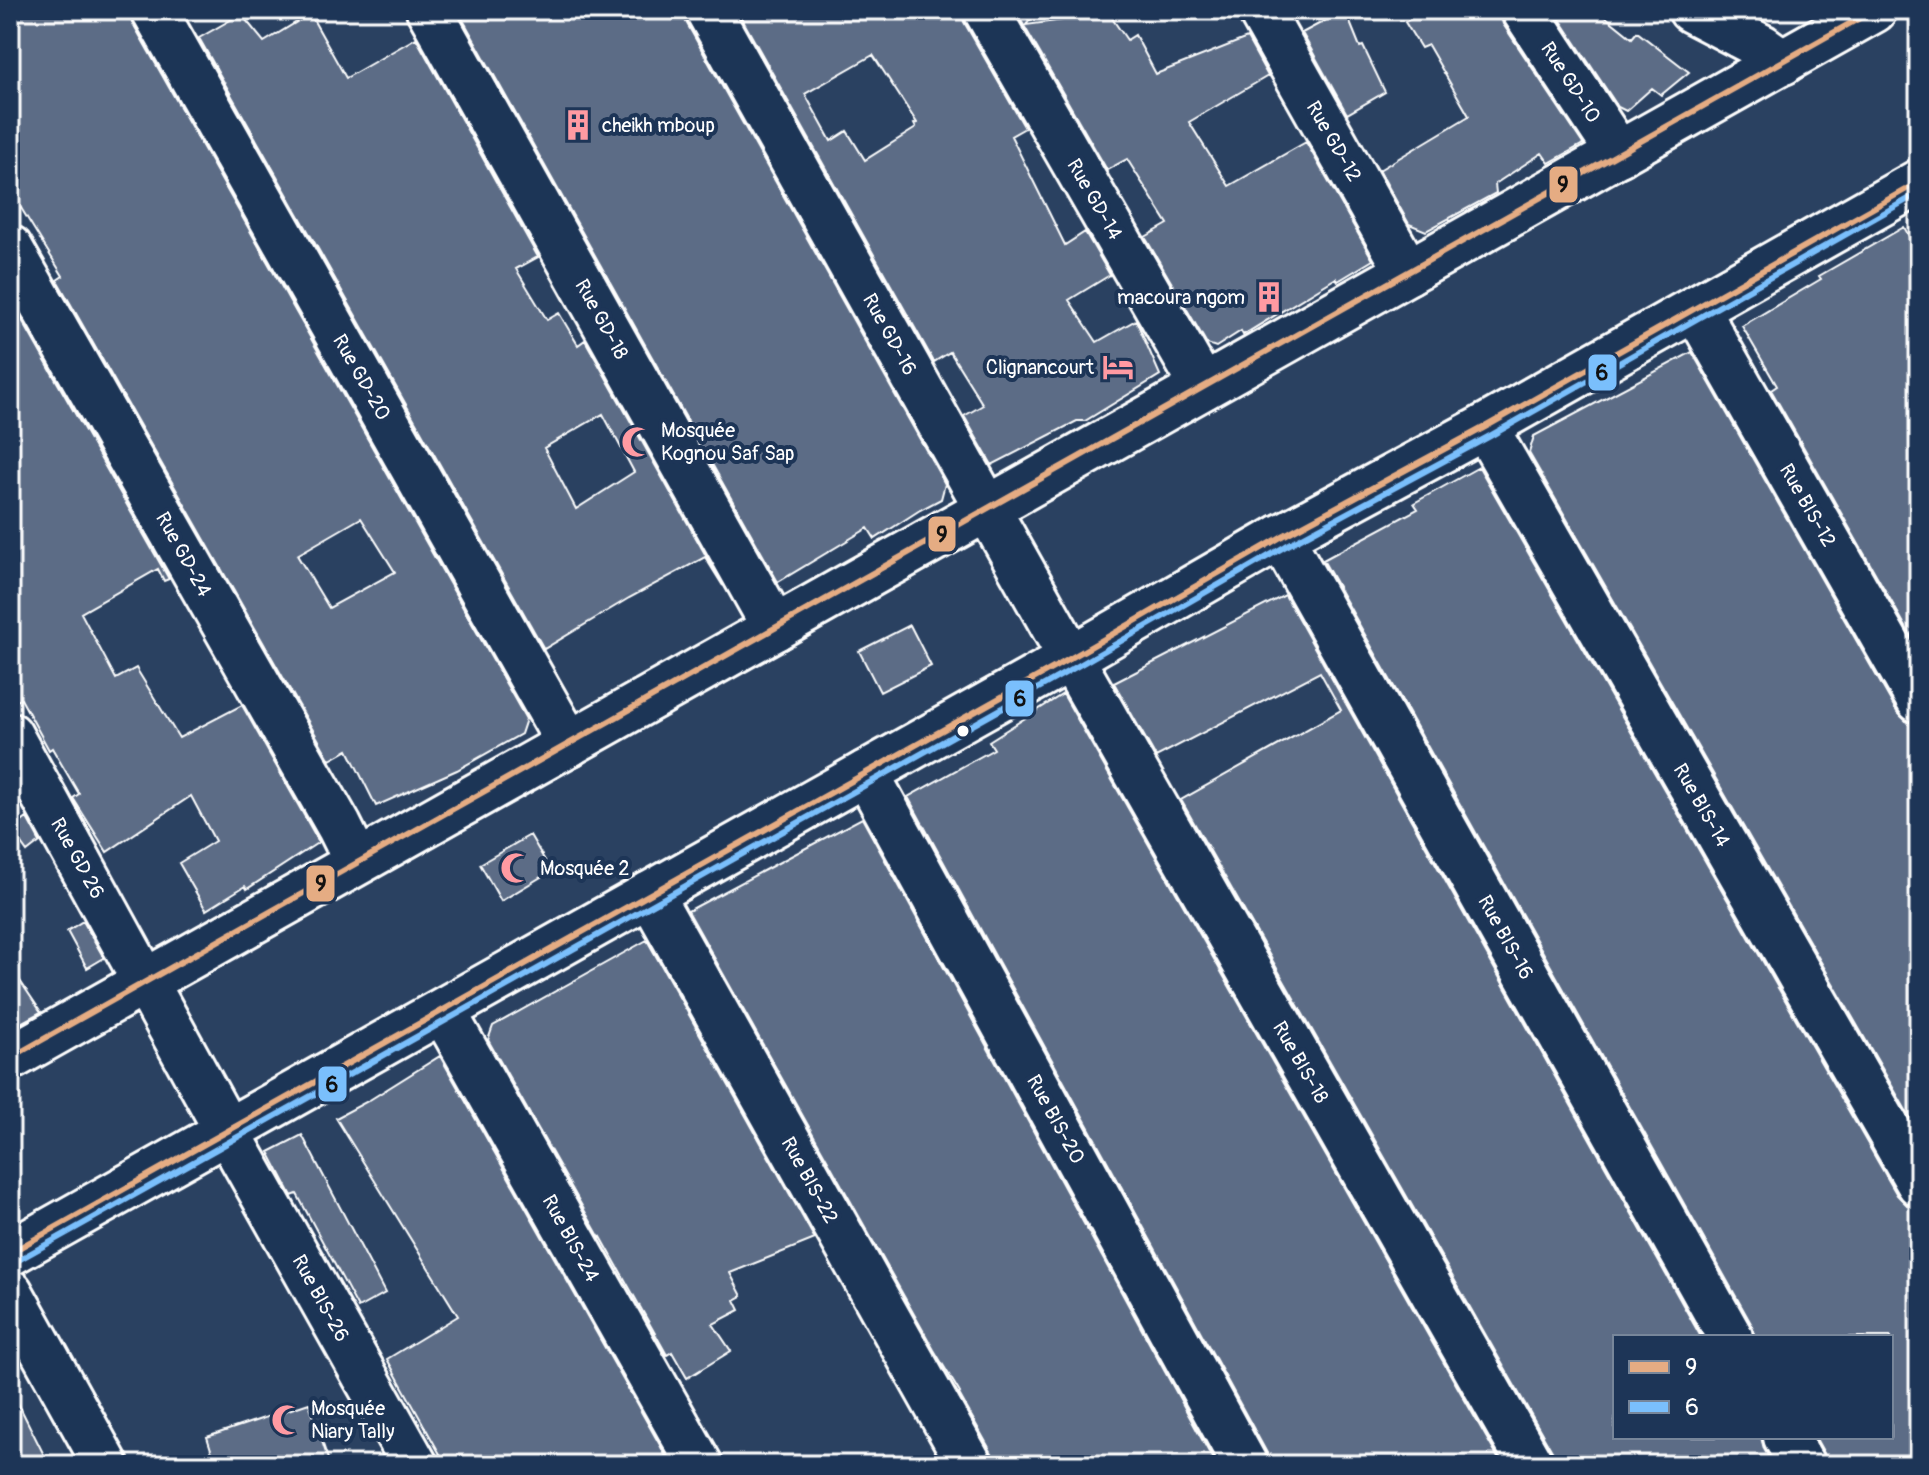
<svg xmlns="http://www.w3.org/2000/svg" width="1929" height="1475" font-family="Pangolin,sans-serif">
<rect width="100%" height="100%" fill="#2a4161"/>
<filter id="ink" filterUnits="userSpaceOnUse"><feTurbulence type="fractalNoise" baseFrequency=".0125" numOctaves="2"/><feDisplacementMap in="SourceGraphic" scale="16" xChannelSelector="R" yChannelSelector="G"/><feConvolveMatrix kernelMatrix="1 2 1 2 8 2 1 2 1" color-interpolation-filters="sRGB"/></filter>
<g filter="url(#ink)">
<!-- building -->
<path fill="#5b6c86" stroke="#fff" stroke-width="2" fill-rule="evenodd" d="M 17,10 L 129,10 L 132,22 L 526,719 L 521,734 L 457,770 L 376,806 L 348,750 L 330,760 L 57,280 L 63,276 L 21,208 L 17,210 L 10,194 L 10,20 ZM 361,518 L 395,572 L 329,608 L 297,555 Z
M 475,10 L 683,10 L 686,22 L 945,484 L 941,499 L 920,510 L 875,539 L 868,528 L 778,582 L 462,18 Z
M 737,10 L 961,10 L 964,22 L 1025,128 L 1011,136 L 1065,245 L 1085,232 L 1110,275 L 1069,300 L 1097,342 L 1136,320 L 1160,375 L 1085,421 L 1077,421 L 992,465 L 964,416 L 983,405 L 950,352 L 934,362 ZM 873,55 L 917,123 L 914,124 L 916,128 L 865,160 L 847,131 L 831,141 L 805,94 Z
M 1015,10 L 1038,10 L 1026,25 L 1109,14 L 1127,40 L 1135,35 L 1156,74 L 1247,38 L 1268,76 L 1189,122 L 1229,186 L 1306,142 L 1373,260 L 1338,281 L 1336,278 L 1243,335 L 1241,331 L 1216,347 L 1207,344 L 1145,237 L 1168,224 L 1127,159 L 1107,170 Z
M 1345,10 L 1360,47 L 1363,46 L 1385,92 L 1347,114 L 1302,33 Z
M 1426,10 L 1499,10 L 1503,24 L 1583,144 L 1549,163 L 1542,153 L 1495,184 L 1496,193 L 1426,231 L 1409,224 L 1379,170 L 1469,116 L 1428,45 L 1421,48 L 1405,22 Z
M 1554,10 L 1597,10 L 1632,38 L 1637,32 L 1689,72 L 1661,95 L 1652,88 L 1626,111 L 1618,107 Z
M 241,14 L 264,42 L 310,14 L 346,78 L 416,38 L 538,257 L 516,269 L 547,320 L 559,313 L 578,345 L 585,340 L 723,586 L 705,557 L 629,598 L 544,649 L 199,38 ZM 603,414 L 634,472 L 576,509 L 544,448 Z
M 1904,227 L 1919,254 L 1919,650 L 1771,390 L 1777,386 L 1742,326 L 1821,279 L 1819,276 Z
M 14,306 L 169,579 L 164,581 L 158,569 L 81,613 L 116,679 L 136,668 L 179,738 L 242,705 L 319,842 L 247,889 L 245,886 L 206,910 L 179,863 L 215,841 L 191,796 L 107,852 L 73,798 L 79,794 L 52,748 L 49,750 L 21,699 L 10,704 L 10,308 Z
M 1692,352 L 1897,712 L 1906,721 L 1913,723 L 1919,734 L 1919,1133 L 1529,453 L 1534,436 Z
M 1479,467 L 1897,1195 L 1907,1205 L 1919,1208 L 1919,1465 L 1827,1465 L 1824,1453 L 1815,1437 L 1891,1437 L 1891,1337 L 1755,1337 L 1752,1325 L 1323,560 L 1418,509 L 1414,503 Z
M 1285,595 L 1701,1337 L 1615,1337 L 1615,1437 L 1761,1437 L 1764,1449 L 1773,1465 L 1556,1465 L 1553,1453 L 1181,800 L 1341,710 L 1320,672 L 1156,757 L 1114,683 Z
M 910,625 L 931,666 L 880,692 L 859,651 Z
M 1063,694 L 1502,1465 L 1270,1465 L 1267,1453 L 908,797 L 994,749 L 989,741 Z
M 27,818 L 40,842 L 27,852 L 11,830 Z
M 862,818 L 1216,1465 L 995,1465 L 992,1453 L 959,1394 L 960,1393 L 934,1350 L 688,911 Z
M 530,835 L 551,871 L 501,901 L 480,864 Z
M 83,921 L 104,958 L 87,968 L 67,931 Z
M 647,940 L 815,1239 L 730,1273 L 742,1296 L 735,1300 L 740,1310 L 713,1324 L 731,1351 L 687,1378 L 672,1352 L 667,1355 L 601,1237 L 600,1238 L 488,1040 L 493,1026 Z
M 10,966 L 41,1012 L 17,1025 L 10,1015 Z
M 440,1056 L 660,1445 L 670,1465 L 446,1465 L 387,1359 L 458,1316 L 336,1118 L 368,1101 Z
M 302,1135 L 385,1293 L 358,1308 L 297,1194 L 292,1196 L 269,1152 Z
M 10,1387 L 49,1465 L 10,1465 Z
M 309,1403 L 330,1465 L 216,1465 L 207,1437 Z"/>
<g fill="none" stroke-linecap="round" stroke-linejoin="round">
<defs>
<path id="minor" d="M 154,10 L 569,744
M 429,10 L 775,628
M 708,10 L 1071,658 L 1531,1465
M 986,10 L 1203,387
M 1260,10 L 1408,272
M 1524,10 L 1619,154
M 1691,10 L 1762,47 L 1783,62
M 10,248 L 339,826 L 357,862
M 1696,309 L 1919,700
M 1485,427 L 1919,1183
M 1281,537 L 1730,1337
M 10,735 L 227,1131 L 415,1465
M 866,773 L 1245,1465
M 650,894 L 970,1465
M 443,1011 L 700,1465
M 10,1292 L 106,1465
M 1786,1437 L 1802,1465"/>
<path id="major" d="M 10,1058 L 1874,10
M 10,1253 L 1071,658 L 1281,537 L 1485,427 L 1919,182"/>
</defs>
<!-- minor casing -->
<use href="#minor" stroke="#fff" stroke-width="50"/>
<!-- major casing -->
<use href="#major" stroke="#fff" stroke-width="50"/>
<!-- minor -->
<use href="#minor" stroke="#1d3557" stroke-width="44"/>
<!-- major -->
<use href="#major" stroke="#1d3557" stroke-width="44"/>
<defs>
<path id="bus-1" d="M 10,1058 L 1874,10
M 10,1253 L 1071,658 L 1281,537 L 1485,427 L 1919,182"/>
<path id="bus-2" d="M 15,1262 L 1076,667 L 1286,546 L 1490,436 L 1919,193"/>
</defs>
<!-- bus-1 casing -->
<use href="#bus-1" stroke="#1d3557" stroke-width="12"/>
<!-- bus-2 casing -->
<use href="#bus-2" stroke="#1d3557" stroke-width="12"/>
<!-- bus-1 -->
<use href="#bus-1" stroke="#e5ac83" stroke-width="6"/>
<!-- bus-2 -->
<use href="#bus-2" stroke="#7abffc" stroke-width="6"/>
</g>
</g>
<!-- icons -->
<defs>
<symbol id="building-bare" viewBox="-9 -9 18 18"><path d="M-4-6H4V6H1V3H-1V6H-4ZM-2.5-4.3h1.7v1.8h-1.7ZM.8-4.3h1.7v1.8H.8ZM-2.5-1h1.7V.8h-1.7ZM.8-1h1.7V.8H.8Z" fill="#ff9aa2" stroke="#1d3557" stroke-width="2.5" paint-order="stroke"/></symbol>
<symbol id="hotel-bare" viewBox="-9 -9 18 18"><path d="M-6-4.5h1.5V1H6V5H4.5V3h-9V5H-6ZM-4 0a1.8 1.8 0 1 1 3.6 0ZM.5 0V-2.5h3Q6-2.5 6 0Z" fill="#ff9aa2" stroke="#1d3557" stroke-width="2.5" paint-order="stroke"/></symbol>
<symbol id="mosque-bare" viewBox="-9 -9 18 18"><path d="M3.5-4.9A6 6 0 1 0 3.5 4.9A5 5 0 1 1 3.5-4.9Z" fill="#ff9aa2" stroke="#1d3557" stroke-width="2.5" paint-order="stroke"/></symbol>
</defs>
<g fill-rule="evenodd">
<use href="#building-bare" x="556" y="103" width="44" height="44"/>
<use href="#building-bare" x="1247" y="275" width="44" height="44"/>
<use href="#hotel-bare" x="1096" y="345" width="44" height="44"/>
<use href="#mosque-bare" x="615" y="420" width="44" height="44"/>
<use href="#mosque-bare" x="494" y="846" width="44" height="44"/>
<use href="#mosque-bare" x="265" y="1398" width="44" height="44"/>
</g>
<!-- markers -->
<circle fill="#fff" stroke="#1d3557" stroke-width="3" cx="963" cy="731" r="7"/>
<g text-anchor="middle" stroke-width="8" stroke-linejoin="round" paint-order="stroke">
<!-- street labels -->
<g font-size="20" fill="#fff" stroke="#1d3557">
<text transform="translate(1571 82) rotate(57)" y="7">Rue GD-10</text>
<text transform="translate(1334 141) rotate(60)" y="7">Rue GD-12</text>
<text transform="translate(1095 199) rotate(60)" y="7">Rue GD-14</text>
<text transform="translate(602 319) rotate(61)" y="7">Rue GD-18</text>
<text transform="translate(890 334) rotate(61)" y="7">Rue GD-16</text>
<text transform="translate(362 377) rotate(60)" y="7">Rue GD-20</text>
<text transform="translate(1808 505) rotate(60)" y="7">Rue BIS-12</text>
<text transform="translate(184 554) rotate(61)" y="7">Rue GD-24</text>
<text transform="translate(1702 805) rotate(60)" y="7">Rue BIS-14</text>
<text transform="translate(78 858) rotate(61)" y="7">Rue GD 26</text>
<text transform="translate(1506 937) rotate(61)" y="7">Rue BIS-16</text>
<text transform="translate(1301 1062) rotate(60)" y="7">Rue BIS-18</text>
<text transform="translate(1056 1119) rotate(61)" y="7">Rue BIS-20</text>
<text transform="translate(810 1180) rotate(61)" y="7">Rue BIS-22</text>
<text transform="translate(571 1238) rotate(61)" y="7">Rue BIS-24</text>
<text transform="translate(321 1298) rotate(61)" y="7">Rue BIS-26</text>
</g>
<!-- poi labels -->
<g font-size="20" fill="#fff" stroke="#1d3557" text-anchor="start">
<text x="602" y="132">cheikh mboup</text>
<text x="1245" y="304" text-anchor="end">macoura ngom</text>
<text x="1094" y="374" text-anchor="end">Clignancourt</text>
<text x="661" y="437">Mosquée<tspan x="661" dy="23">Kognou Saf Sap</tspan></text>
<text x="540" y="875">Mosquée 2</text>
<text x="311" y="1415">Mosquée<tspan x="311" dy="23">Niary Tally</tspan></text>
</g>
</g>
<g stroke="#1d3557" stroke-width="3">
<rect x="1548" y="165" width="31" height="39" rx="8" fill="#e5ac83"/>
<rect x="1587" y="353" width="31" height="39" rx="8" fill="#7abffc"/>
<rect x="927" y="515" width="30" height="38" rx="8" fill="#e5ac83"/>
<rect x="1004" y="679" width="31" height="39" rx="8" fill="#7abffc"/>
<rect x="305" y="864" width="31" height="39" rx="8" fill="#e5ac83"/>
<rect x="317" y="1065" width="31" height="38" rx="8" fill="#7abffc"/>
</g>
<g font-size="22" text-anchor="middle" font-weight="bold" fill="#111">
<text x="1563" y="192">9</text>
<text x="1602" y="380">6</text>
<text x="942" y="542">9</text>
<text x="1020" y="706">6</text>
<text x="321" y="891">9</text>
<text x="332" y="1092">6</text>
</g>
<!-- margin -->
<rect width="1929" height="1475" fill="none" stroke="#1d3557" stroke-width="40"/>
<rect x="20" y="20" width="1889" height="1435" fill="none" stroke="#fff" stroke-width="3" filter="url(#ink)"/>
<!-- legend -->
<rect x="1613" y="1335" width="280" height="104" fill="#1d3557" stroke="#77869a" stroke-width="2"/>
<rect x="1629" y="1361" width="40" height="12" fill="#e5ac83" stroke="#77869a" stroke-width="2"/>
<text x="1685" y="1375" font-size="24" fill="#ffffff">9</text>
<rect x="1629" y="1401" width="40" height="12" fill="#7abffc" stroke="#77869a" stroke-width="2"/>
<text x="1685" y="1415" font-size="24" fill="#ffffff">6</text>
</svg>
